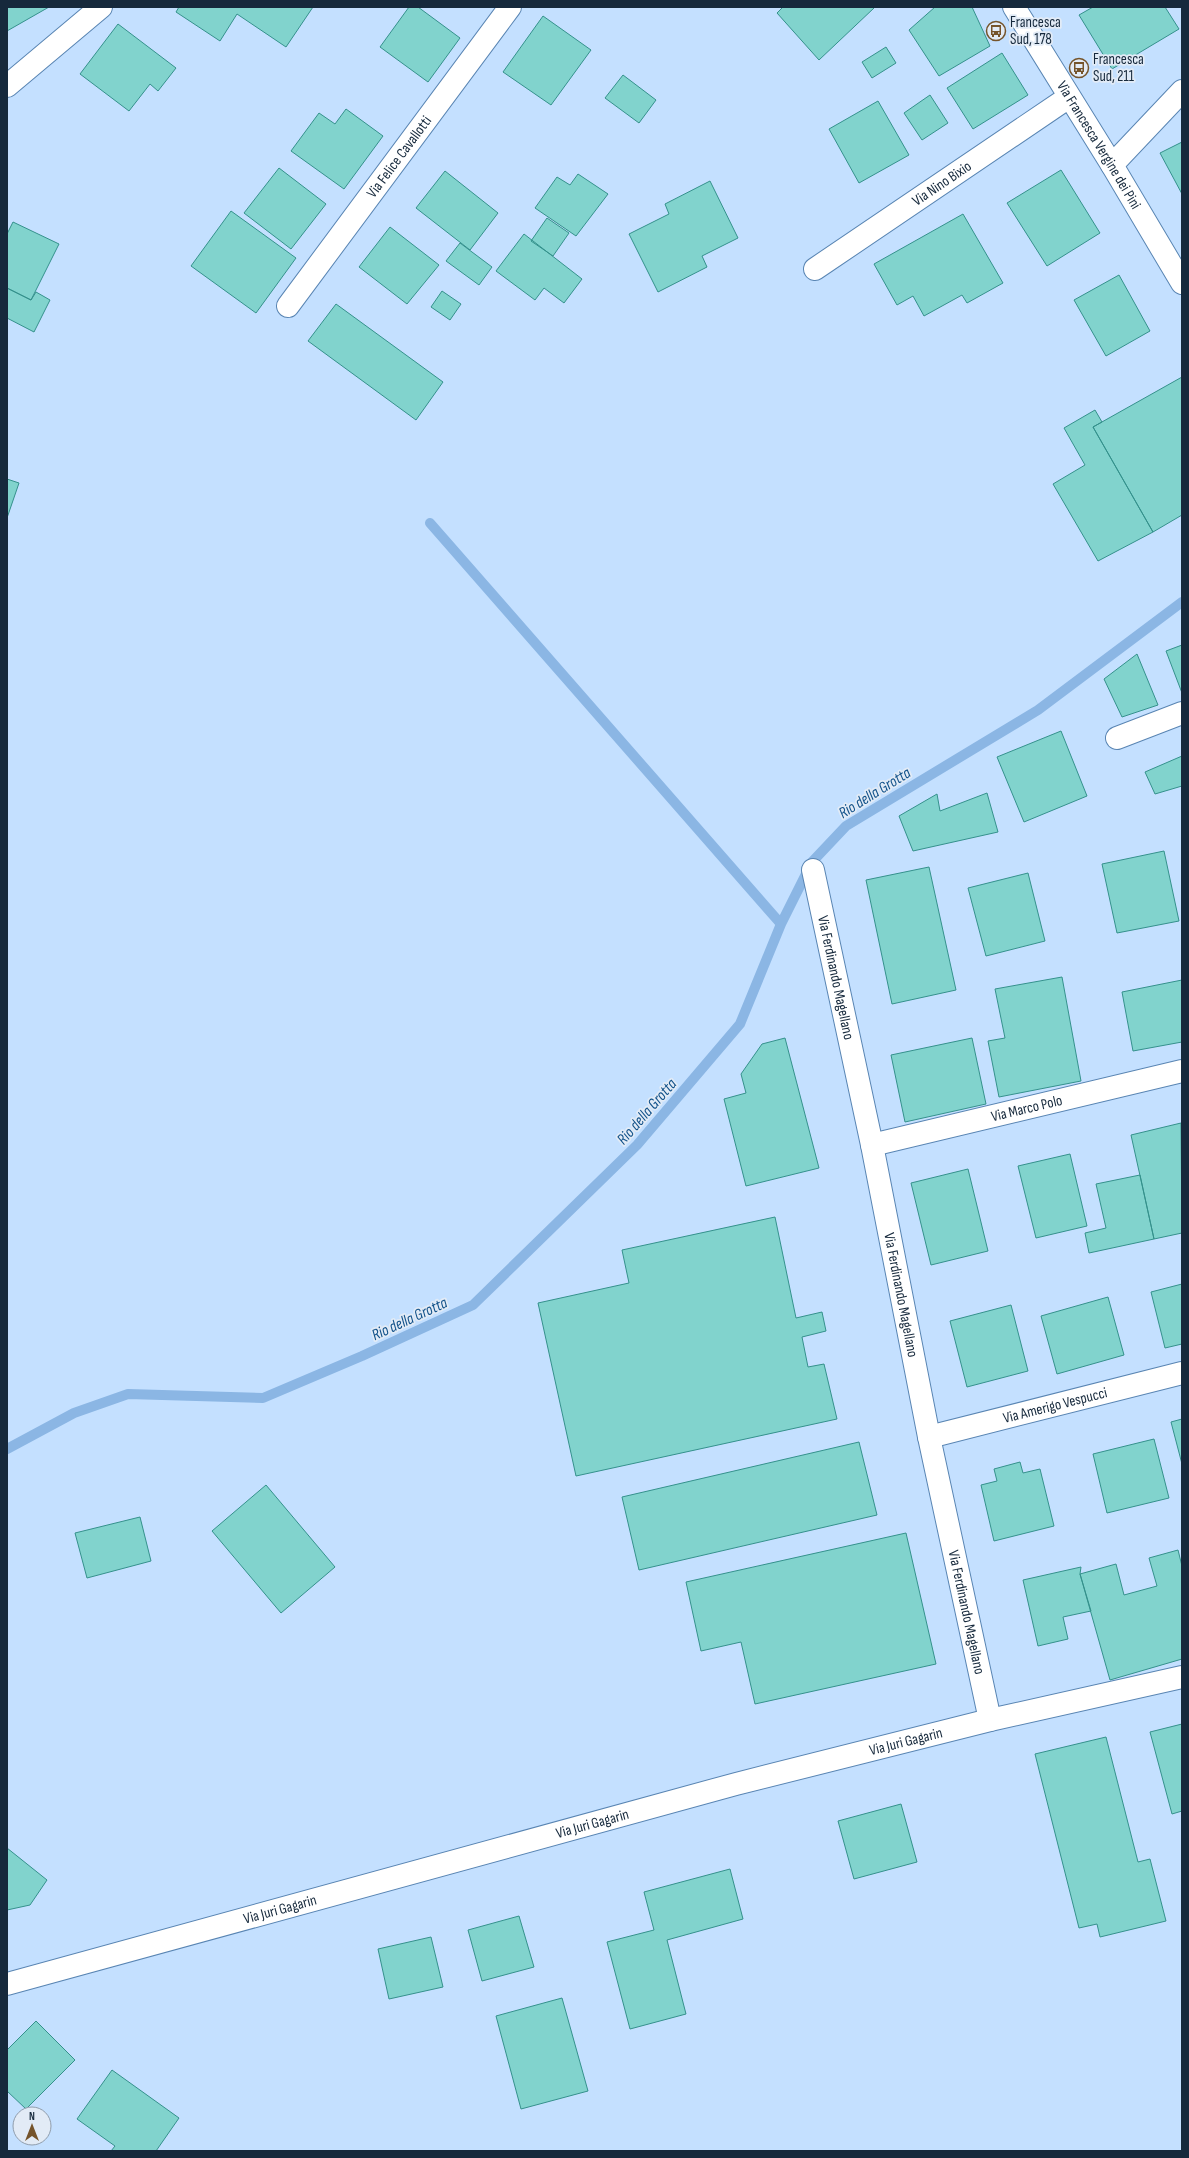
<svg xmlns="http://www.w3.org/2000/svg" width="1189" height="2158" font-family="'Sofia Sans Condensed',sans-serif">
<rect width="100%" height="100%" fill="#c4e0ff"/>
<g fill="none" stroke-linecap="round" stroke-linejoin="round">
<!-- stream -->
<path stroke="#8bb6e4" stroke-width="10" d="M 430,523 L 781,924
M 7,1449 L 74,1413 L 128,1394 L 263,1398 L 362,1356 L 473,1305 L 637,1145 L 740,1024 L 781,924 L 812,862 L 846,826 L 1038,710 L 1182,602"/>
</g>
<!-- building -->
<path fill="#81d3cd" stroke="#35918c" d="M 7,7 L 49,7 L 7,31 Z
M 179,7 L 313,7 L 286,47 L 237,14 L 220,41 L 176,12 Z
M 409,7 L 418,7 L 460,38 L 428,82 L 380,47 Z
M 783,7 L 873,7 L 874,8 L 819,60 L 777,13 Z
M 935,7 L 972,7 L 990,46 L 939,76 L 909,30 Z
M 1093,7 L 1165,7 L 1179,29 L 1112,69 L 1079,15 Z
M 543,16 L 591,50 L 551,105 L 503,72 Z
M 118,24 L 176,68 L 158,91 L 150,84 L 129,111 L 80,74 Z
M 886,47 L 896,63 L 872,78 L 862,62 Z
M 1002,53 L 1028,95 L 973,129 L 947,88 Z
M 623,75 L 656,100 L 639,123 L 605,98 Z
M 930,95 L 948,123 L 922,140 L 904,113 Z
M 878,101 L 909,155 L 859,183 L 829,129 Z
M 346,109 L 383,136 L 344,189 L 291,151 L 319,113 L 335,124 Z
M 1182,142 L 1182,194 L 1160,153 Z
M 279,168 L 326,204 L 291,249 L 244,213 Z
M 1061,170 L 1100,233 L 1047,266 L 1007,203 Z
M 445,171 L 498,213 L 470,250 L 416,208 Z
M 578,174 L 608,194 L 576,236 L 535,208 L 557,177 L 570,185 Z
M 710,181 L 738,238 L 702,256 L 707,267 L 658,292 L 629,234 L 669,214 L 665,204 Z
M 231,211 L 296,258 L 256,313 L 191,266 Z
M 963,214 L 1003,283 L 967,303 L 962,295 L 924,316 L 913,296 L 897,305 L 874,264 Z
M 547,218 L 569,233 L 553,256 L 531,241 Z
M 13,222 L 59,244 L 31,300 L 7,288 L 7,234 Z
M 390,227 L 439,265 L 407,304 L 359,267 Z
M 524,234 L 582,279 L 564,303 L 544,288 L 535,300 L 496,271 Z
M 460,243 L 492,267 L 479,285 L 446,261 Z
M 1119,275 L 1150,331 L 1106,356 L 1074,300 Z
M 7,288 L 31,300 L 36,292 L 50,300 L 34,332 L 7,318 Z
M 442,291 L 461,304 L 450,320 L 431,307 Z
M 336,304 L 443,382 L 416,420 L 308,341 Z
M 1182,377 L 1182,515 L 1153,532 L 1093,427 Z
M 1095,410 L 1102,422 L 1093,427 L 1153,532 L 1098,561 L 1053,484 L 1085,465 L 1064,428 Z
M 7,479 L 19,483 L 7,518 Z
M 1182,645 L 1182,693 L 1166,651 Z
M 1137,654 L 1158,705 L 1122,717 L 1104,679 Z
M 1061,731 L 1087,796 L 1024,822 L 997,757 Z
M 1182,756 L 1182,786 L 1155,794 L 1145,772 Z
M 987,793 L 998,832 L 913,851 L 899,816 L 937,794 L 940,811 Z
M 1164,851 L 1179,921 L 1117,933 L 1102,864 Z
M 929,867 L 956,990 L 892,1004 L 866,880 Z
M 1028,873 L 1045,941 L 986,956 L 968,888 Z
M 1062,977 L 1081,1081 L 999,1097 L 988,1041 L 1005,1038 L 995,989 Z
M 1182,980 L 1182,1042 L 1133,1051 L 1122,992 Z
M 785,1038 L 819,1168 L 746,1186 L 724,1099 L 746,1093 L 741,1074 L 762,1044 Z
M 972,1038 L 986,1104 L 905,1122 L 891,1055 Z
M 1181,1123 L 1182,1233 L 1154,1239 L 1131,1135 Z
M 1070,1154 L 1087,1226 L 1036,1238 L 1018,1166 Z
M 968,1169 L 988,1251 L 931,1265 L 911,1183 Z
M 1140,1175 L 1154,1239 L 1089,1253 L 1085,1233 L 1106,1228 L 1096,1184 Z
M 775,1217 L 796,1318 L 822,1312 L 826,1331 L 802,1337 L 808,1367 L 824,1364 L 837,1419 L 576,1476 L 538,1303 L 629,1283 L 622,1250 Z
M 1182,1284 L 1182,1344 L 1165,1348 L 1151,1292 Z
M 1108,1297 L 1124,1355 L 1057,1374 L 1041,1316 Z
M 1011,1305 L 1028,1371 L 967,1387 L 950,1321 Z
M 1182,1419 L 1182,1464 L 1171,1422 Z
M 1154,1439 L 1169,1498 L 1107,1513 L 1093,1454 Z
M 859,1442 L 877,1515 L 639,1570 L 622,1497 Z
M 1020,1462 L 1023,1473 L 1040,1469 L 1054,1526 L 994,1541 L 981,1485 L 997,1481 L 994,1469 Z
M 266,1485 L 335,1567 L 281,1613 L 212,1531 Z
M 140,1517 L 151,1561 L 87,1578 L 75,1533 Z
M 906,1533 L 936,1664 L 755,1704 L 741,1642 L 701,1651 L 686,1582 Z
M 1178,1550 L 1182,1566 L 1182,1659 L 1110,1680 L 1080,1574 L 1116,1564 L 1124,1595 L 1157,1586 L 1149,1558 Z
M 1081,1567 L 1080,1574 L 1091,1611 L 1063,1617 L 1068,1639 L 1038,1646 L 1023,1580 Z
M 1182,1724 L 1182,1811 L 1172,1814 L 1150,1732 Z
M 1106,1737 L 1138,1862 L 1150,1859 L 1166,1921 L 1100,1937 L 1097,1924 L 1079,1928 L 1035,1754 Z
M 901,1804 L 917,1862 L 854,1879 L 838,1821 Z
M 7,1848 L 47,1880 L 30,1905 L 7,1910 Z
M 730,1869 L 743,1919 L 667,1940 L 686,2014 L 630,2029 L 607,1942 L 654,1930 L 644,1892 Z
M 519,1916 L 534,1967 L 482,1981 L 468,1930 Z
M 431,1937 L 443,1987 L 389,1999 L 378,1949 Z
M 562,1998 L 588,2091 L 521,2109 L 496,2016 Z
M 36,2021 L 75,2060 L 26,2109 L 7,2091 L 7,2050 Z
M 112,2070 L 179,2118 L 156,2151 L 111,2151 L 115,2146 L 77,2119 Z"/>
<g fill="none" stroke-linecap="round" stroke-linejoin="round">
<defs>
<g id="street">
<path d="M 7,86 L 101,7"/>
<path d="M 1112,165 L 1182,91"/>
<path id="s1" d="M 815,269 L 1069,97"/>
<path id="s2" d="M 288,306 L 510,7"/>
<path d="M 1117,738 L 1182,713"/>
<path id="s3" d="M 813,870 L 872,1145 L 929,1437 L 990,1720"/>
<path id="s4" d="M 872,1145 L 1182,1071"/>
<path id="s5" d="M 929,1437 L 1182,1373"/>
<path id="s6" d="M 7,1984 L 736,1784 L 990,1720 L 1182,1677"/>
</g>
<g id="secondary">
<path id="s7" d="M 1014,7 L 1112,165 L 1182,283"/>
</g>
</defs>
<!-- street casing -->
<use href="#street" stroke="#5985b3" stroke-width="24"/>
<!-- secondary casing -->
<use href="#secondary" stroke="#5985b3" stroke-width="24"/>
<!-- street -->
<use href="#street" stroke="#fff" stroke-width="22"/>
<!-- secondary -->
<use href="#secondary" stroke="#fff" stroke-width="22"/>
</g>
<!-- icons -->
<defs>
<symbol id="bus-ring" viewBox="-11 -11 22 22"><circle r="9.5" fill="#e2ebf6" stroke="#75542b" stroke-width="1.5"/><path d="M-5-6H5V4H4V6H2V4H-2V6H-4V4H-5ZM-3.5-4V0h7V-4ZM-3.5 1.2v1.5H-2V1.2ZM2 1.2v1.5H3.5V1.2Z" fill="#75542b"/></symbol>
</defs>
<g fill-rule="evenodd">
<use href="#bus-ring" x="985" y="20" width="22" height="22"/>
<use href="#bus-ring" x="1068" y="57" width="22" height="22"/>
</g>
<g text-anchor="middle" stroke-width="3.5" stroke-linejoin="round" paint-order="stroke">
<!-- poi labels -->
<g font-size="15" fill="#16293c" stroke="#e2ebf6" text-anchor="start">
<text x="1010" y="27">Francesca<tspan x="1010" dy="17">Sud, 178</tspan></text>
<text x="1093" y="64">Francesca<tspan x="1093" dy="17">Sud, 211</tspan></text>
</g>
<!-- street labels -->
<g font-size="15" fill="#16293c" stroke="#e2ebf6">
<text dy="5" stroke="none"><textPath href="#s7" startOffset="162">Via Francesca Vergine dei Pini</textPath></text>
<text dy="5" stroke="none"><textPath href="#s2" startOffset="186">Via Felice Cavallotti</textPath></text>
<text dy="5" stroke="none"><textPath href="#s1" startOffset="153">Via Nino Bixio</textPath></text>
<text dy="5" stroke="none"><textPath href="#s3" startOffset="110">Via Ferdinando Magellano</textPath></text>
<text dy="5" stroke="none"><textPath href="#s4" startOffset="159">Via Marco Polo</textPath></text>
<text dy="5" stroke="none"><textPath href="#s3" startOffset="434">Via Ferdinando Magellano</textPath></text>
<text dy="5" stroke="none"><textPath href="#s5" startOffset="130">Via Amerigo Vespucci</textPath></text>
<text dy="5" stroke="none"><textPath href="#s3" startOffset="758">Via Ferdinando Magellano</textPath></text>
<text dy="5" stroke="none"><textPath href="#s6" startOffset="931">Via Juri Gagarin</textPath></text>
<text dy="5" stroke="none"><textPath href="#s6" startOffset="607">Via Juri Gagarin</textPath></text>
<text dy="5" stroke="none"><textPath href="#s6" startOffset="283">Via Juri Gagarin</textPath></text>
</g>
<!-- water labels -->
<g font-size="16" font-style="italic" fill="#12528a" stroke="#e2ebf6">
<text transform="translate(874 792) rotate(-32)" y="6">Rio della Grotta</text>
<text transform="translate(646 1111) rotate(-49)" y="6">Rio della Grotta</text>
<text transform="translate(409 1318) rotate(-25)" y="6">Rio della Grotta</text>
</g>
</g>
<!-- border -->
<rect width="1189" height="2158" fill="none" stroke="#16293c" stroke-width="16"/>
<!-- north arrow -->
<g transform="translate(32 2126)"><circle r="19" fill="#e2ebf6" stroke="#909dac"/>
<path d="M0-3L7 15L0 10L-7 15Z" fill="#75542b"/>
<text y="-6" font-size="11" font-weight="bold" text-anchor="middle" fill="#16293c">N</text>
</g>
</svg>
